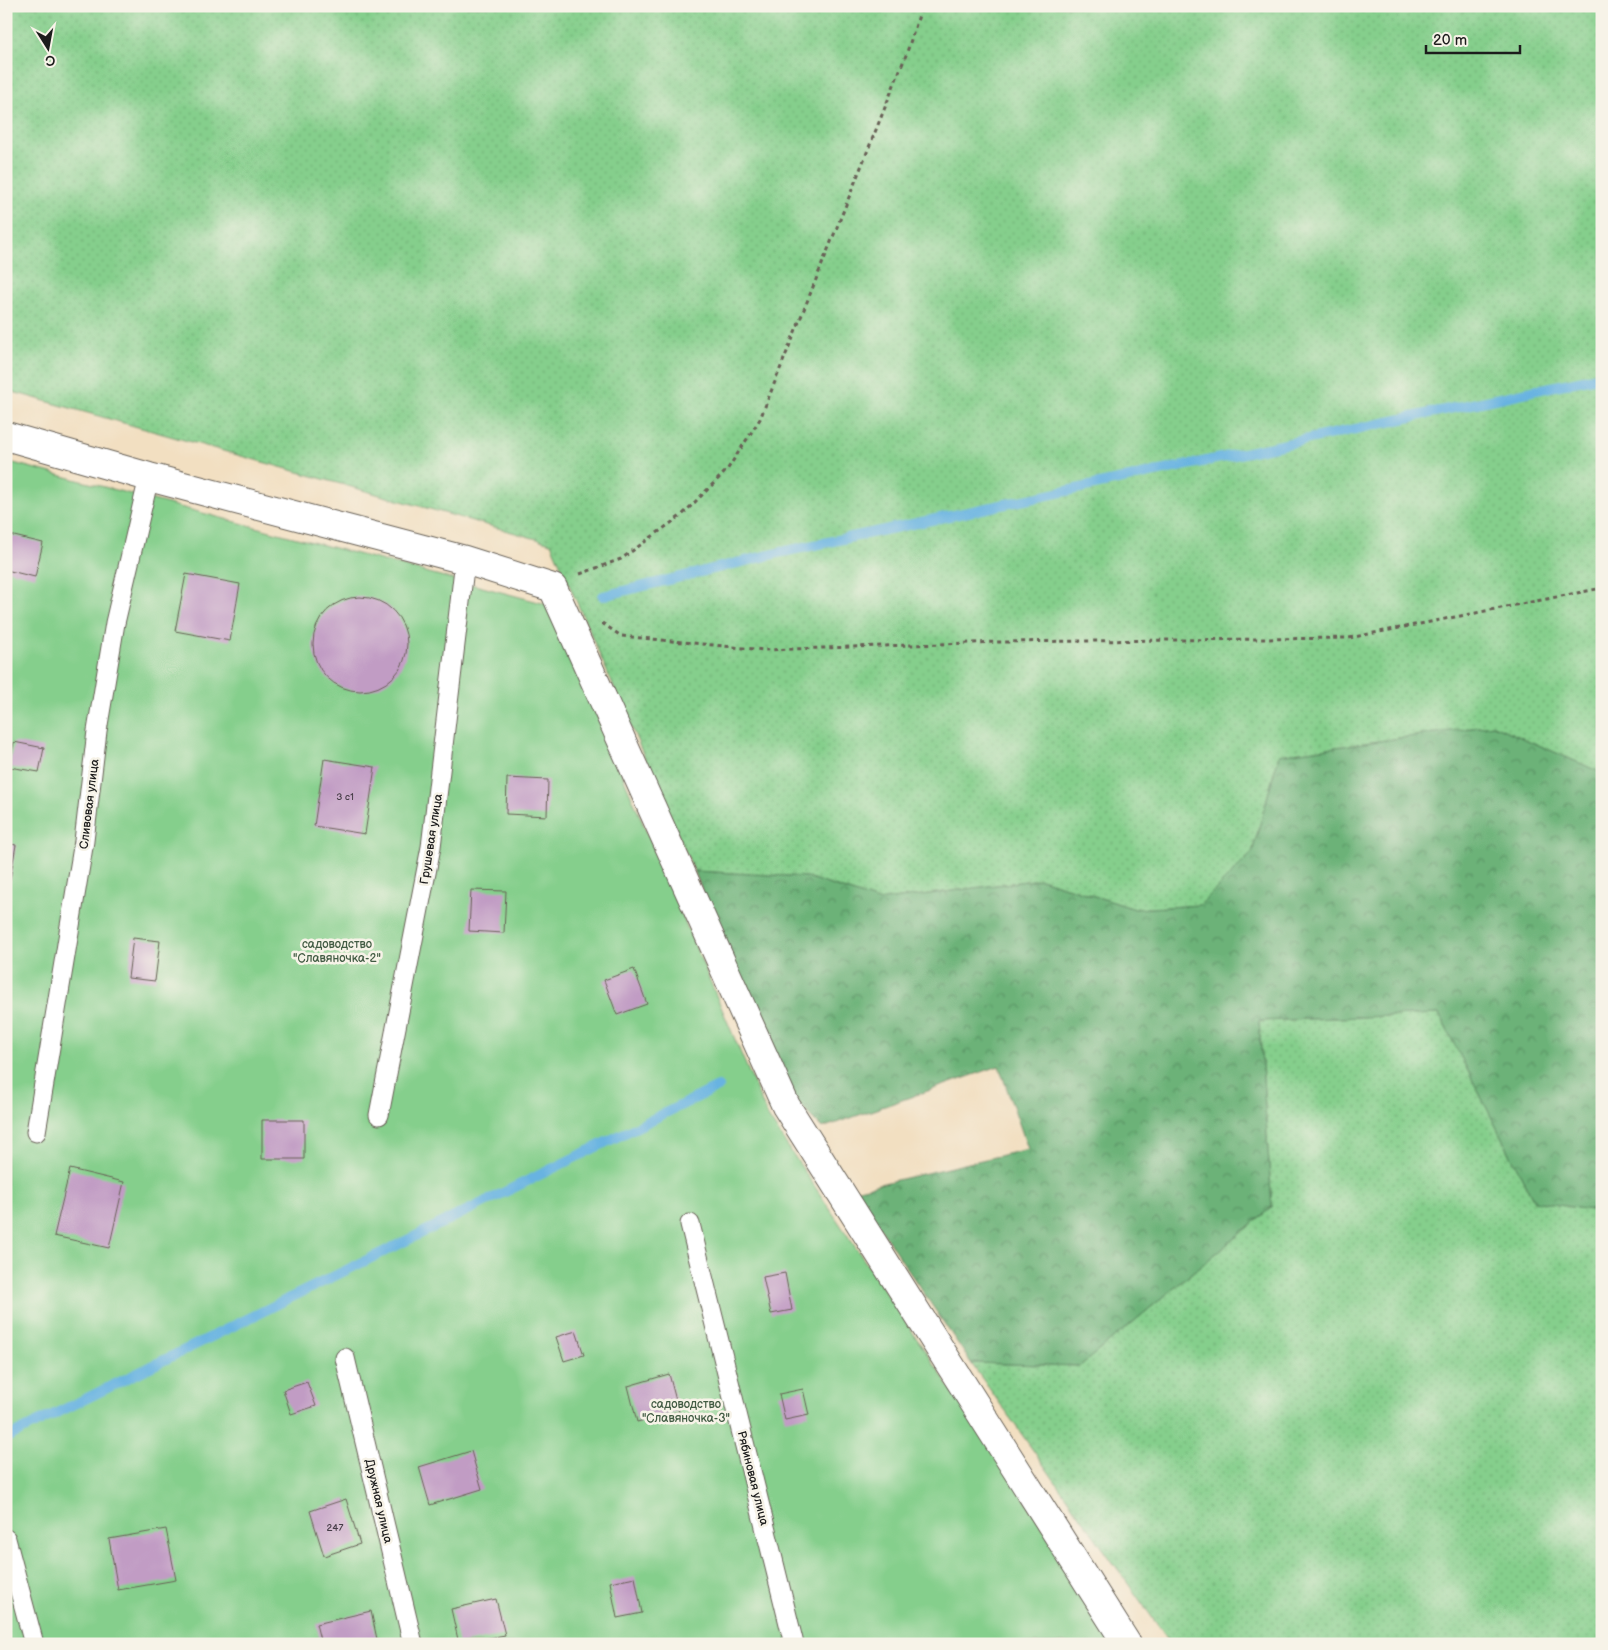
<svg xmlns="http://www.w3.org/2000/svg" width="1608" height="1650" font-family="'Balsamiq Sans',sans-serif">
<defs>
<pattern id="grass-dots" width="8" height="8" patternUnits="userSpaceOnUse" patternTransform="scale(1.25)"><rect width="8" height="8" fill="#85cf8c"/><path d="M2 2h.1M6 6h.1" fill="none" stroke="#72b178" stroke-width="1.8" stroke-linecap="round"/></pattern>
<pattern id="forest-crowns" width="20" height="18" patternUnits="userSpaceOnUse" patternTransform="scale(1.25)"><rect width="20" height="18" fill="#6cb278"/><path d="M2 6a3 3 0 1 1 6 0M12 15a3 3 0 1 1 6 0" fill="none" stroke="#589062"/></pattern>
</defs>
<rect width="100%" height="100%" fill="#f7f3e8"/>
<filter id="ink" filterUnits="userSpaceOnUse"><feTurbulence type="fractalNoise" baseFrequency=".02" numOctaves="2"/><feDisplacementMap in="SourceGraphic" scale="10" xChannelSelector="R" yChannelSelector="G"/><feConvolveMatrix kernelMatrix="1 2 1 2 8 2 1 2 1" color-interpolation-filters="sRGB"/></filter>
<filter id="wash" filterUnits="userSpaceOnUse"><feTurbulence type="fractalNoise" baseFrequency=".0096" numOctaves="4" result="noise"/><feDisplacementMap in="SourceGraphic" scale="20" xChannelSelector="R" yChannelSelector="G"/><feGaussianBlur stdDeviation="1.12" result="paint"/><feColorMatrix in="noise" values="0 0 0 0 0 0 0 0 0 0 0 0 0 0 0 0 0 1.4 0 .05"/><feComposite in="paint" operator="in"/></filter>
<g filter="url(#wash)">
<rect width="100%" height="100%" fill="#f2dfc1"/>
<!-- grass -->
<path fill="url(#grass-dots)" stroke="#507654" d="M 6,6 L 1602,6 L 1602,773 L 1493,725 L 1279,755 L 1252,853 L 1200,905 L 1135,909 L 1041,879 L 878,901 L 807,877 L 694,871 L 551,543 L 6,390 Z
M 1439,1014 L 1534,1201 L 1602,1212 L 1602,1644 L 1171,1644 L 971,1363 L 1080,1366 L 1272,1207 L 1259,1021 Z"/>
<!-- forest -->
<path fill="url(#forest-crowns)" stroke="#44674a" d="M 1493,725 L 1602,773 L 1602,1212 L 1534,1201 L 1439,1014 L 1259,1021 L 1272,1207 L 1080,1366 L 971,1363 L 854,1190 L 1028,1149 L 999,1066 L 822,1128 L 788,1093 L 694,871 L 807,877 L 878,901 L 1041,879 L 1135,909 L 1200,905 L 1252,853 L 1279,755 Z"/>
<!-- green -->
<path fill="#85cf8c" stroke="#507654" d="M 6,461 L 550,605 L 768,1117 L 1122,1644 L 6,1644 Z"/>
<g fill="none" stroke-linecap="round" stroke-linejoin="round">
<!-- stream -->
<path stroke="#68b3e1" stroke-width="10" d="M 603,596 L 782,552 L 1602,376
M 6,1438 L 718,1087"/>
</g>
<g id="blocks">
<!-- building -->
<path fill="#c19cc4" d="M 10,535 L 43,543 L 35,577 L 6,570 L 6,551 Z
M 186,574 L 240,584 L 230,641 L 175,631 Z
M313 644a47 47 0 1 1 94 0a47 47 0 1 1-94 0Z
M 14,742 L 44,748 L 39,772 L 9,767 Z
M 324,759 L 375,767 L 365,834 L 314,826 Z
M 507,778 L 548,780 L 547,816 L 506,814 Z
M 6,843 L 16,845 L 9,885 L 6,885 Z
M 471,890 L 506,891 L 504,933 L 469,931 Z
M 133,938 L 160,941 L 155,981 L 128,978 Z
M 634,969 L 647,1004 L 617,1015 L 604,980 Z
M 262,1120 L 304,1120 L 304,1159 L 262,1159 Z
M 70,1169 L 124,1182 L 109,1248 L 54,1236 Z
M 785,1273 L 792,1310 L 771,1314 L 763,1277 Z
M 576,1331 L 584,1355 L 564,1361 L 556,1337 Z
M 669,1374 L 679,1412 L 637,1422 L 628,1386 Z
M 307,1382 L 316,1406 L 291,1414 L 283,1390 Z
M 803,1389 L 809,1415 L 785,1420 L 779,1394 Z
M 471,1451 L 482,1489 L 430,1505 L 419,1467 Z
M 346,1499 L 360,1544 L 324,1556 L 310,1511 Z
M 166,1529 L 176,1580 L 118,1590 L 109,1539 Z
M 635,1577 L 642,1613 L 617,1618 L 610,1582 Z
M 496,1599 L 505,1635 L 459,1644 L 451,1609 Z
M 371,1611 L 378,1644 L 321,1644 L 316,1624 Z"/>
</g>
</g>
<g filter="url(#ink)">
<use href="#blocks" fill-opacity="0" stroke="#676056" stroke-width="1"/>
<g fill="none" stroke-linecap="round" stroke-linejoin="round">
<defs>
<path id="lane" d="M 379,1115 L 431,847 L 465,560
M 36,1132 L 84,841 L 97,731 L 115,623 L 149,477
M 690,1224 L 794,1644
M 345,1358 L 413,1644
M 6,1539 L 34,1644"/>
<path id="street" d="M 6,436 L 149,477 L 465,560 L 553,588 L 786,1106 L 1127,1644"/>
</defs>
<!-- lane casing -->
<use href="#lane" stroke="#676056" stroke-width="21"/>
<!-- street casing -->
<use href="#street" stroke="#676056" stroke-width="30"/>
<!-- path -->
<path stroke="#676056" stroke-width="3" stroke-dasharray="4 4" stroke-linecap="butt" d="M 580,574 L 621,559 L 682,515 L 727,470 L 760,419 L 906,55 L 922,6
M 602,623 L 621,636 L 764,650 L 1000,642 L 1349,638 L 1602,588"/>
<!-- lane -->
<use href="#lane" stroke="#fff" stroke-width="19"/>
<!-- street -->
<use href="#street" stroke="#fff" stroke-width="28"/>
</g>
</g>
<g text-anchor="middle" stroke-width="5" stroke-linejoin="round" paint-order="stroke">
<!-- number labels -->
<g font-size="10" fill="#453c46">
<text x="345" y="800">3 с1</text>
<text x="335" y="1531">247</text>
</g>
<!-- street labels -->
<g font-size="12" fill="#1c1c1c" stroke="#f7f3e8">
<text transform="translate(89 804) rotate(-83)" y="4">Сливовая улица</text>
<text transform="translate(431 839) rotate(-81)" y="4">Грушевая улица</text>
<text transform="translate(753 1478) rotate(76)" y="4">Рябиновая улица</text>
<text transform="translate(379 1501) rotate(77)" y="4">Дружная улица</text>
</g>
<!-- park labels -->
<g font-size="12" fill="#415b43" stroke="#f7f3e8">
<text x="337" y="948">садоводство<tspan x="337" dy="14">"Славяночка-2"</tspan></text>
<text x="686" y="1408">садоводство<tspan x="686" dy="14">"Славяночка-3"</tspan></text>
</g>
</g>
<!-- margin -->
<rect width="1608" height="1650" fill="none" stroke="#f7f3e8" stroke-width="25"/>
<!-- north arrow -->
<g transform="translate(48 48) rotate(169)" stroke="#f7f3e8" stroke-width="4" paint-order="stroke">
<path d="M0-4L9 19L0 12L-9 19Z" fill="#1c1c1c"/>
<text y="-8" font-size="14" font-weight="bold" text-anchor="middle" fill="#1c1c1c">С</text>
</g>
<!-- scale -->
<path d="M1426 45v8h94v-8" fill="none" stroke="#1c1c1c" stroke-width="2.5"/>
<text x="1433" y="45" font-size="15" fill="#1c1c1c" stroke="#f7f3e8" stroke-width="4" paint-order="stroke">20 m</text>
</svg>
